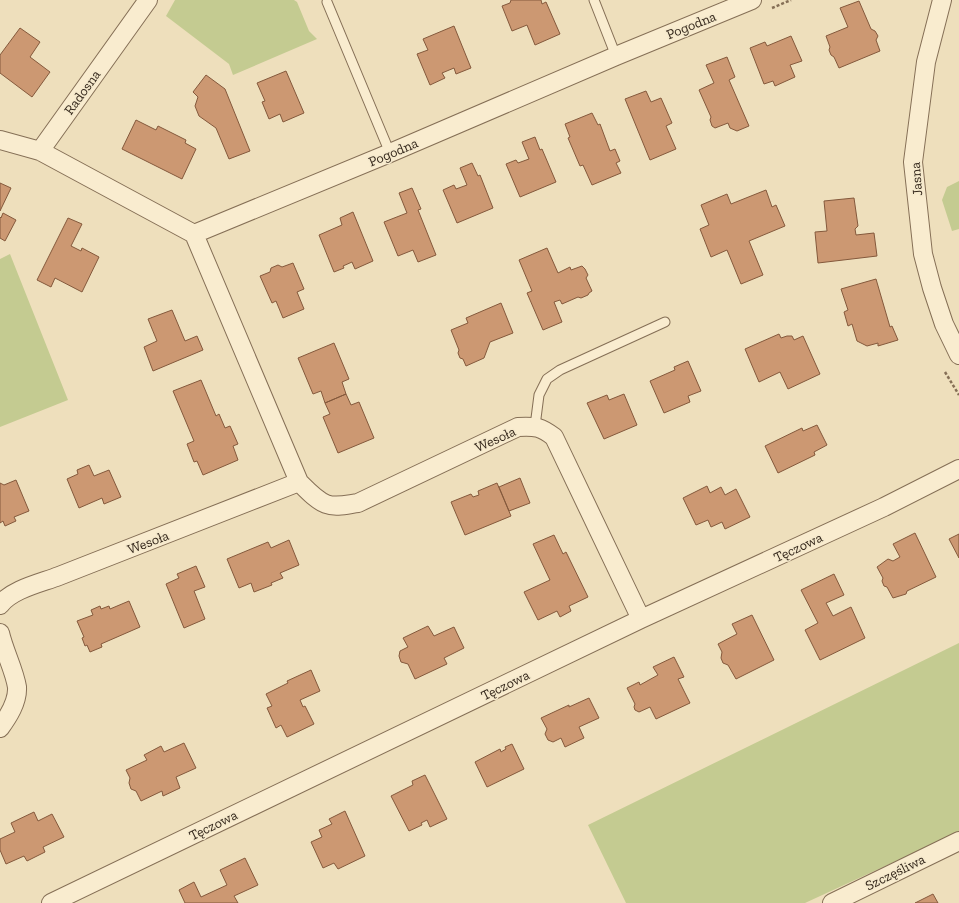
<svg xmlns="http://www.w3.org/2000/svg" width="959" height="903" font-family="'Zilla Slab',serif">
<rect width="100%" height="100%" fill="#eedfbc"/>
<!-- green -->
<path fill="#c4cb91" d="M 175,0 L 294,0 L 297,2 L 309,31 L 317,39 L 233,75 L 229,64 L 166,16 Z
M 959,181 L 959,229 L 952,231 L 942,200 L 947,187 Z
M 10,254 L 68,400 L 0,427 L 0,259 Z
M 959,643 L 959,832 L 805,903 L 626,903 L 588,825 Z"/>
<!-- building -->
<path fill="#cc9872" stroke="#84593c" d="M 511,0 L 541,0 L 542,4 L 546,2 L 560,34 L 535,45 L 527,25 L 512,31 L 502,6 L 510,3 Z
M 859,1 L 871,29 L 875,31 L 878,36 L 876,40 L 880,51 L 839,68 L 834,57 L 831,55 L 829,50 L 830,47 L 826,36 L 848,27 L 840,8 Z
M 454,26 L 471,68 L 456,74 L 454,68 L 442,73 L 445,78 L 430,85 L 417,54 L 428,50 L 423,39 Z
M 20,28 L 40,42 L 30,57 L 50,72 L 32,97 L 0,73 L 0,55 Z
M 791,36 L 802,61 L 790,65 L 795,77 L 775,86 L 773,81 L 764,84 L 750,48 L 765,42 L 767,46 Z
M 727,57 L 735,77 L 729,80 L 749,126 L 737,131 L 730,128 L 728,123 L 715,128 L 712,126 L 710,120 L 711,117 L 699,90 L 714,83 L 706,65 Z
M 286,71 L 304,113 L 283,122 L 280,114 L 269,119 L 262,102 L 265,101 L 257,83 Z
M 206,75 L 225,89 L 250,151 L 229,159 L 216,128 L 199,116 L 195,106 L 198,97 L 193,92 Z
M 646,91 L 651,102 L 661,98 L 672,123 L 666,126 L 676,149 L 650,160 L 625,99 Z
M 592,113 L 598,125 L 600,124 L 610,151 L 615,149 L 620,161 L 616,163 L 621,173 L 592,185 L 583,165 L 580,166 L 568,138 L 570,137 L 565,124 Z
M 136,120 L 156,130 L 158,126 L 186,140 L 185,143 L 196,149 L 182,179 L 122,149 Z
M 535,137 L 540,150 L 542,149 L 556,182 L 520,197 L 506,164 L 516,160 L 518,163 L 529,159 L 522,142 Z
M 472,163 L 478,176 L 480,175 L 493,208 L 457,223 L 443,190 L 454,185 L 456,189 L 467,185 L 460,168 Z
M 0,183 L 11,188 L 0,211 Z
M 412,188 L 421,209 L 418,210 L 436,255 L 418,262 L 413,250 L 398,256 L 384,222 L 407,213 L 399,193 Z
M 766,190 L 772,207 L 776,205 L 785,226 L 749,241 L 763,275 L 741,284 L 727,250 L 711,257 L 700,229 L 709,225 L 701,205 L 727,194 L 731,204 Z
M 854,198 L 858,226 L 855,229 L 856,235 L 874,233 L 877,256 L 818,263 L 815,232 L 827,231 L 824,201 Z
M 353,212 L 373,261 L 355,269 L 352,262 L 343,266 L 344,268 L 334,272 L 319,235 L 342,225 L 340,218 Z
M 3,213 L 16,220 L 5,241 L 0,238 L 0,217 L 1,218 Z
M 68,218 L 82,224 L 71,246 L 81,251 L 82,248 L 99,257 L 82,292 L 55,278 L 51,287 L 37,280 Z
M 547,248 L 558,273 L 570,267 L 571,270 L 582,266 L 585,269 L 588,275 L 586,278 L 592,291 L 589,293 L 588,295 L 581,298 L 578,297 L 562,304 L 560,300 L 554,302 L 562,322 L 543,330 L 527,293 L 532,291 L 519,260 Z
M 293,263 L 304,289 L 297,292 L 304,309 L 283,318 L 276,301 L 272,303 L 260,276 L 270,272 L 271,268 L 278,265 L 282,267 Z
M 876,279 L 890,327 L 892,326 L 898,340 L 878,346 L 878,343 L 867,346 L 857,341 L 852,324 L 848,326 L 844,312 L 848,310 L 841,289 Z
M 501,303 L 513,333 L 490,342 L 484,358 L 466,366 L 463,359 L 460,358 L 458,353 L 459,350 L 451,330 L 468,323 L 466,318 Z
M 172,310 L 185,341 L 197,336 L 203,350 L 153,371 L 144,347 L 157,341 L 148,319 Z
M 779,334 L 781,338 L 787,336 L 792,336 L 794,340 L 803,336 L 820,374 L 788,389 L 780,372 L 759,382 L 745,349 Z
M 334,343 L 349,379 L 342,382 L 346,394 L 325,403 L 321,391 L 313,394 L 298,358 Z
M 688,361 L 701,391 L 688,396 L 690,402 L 664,413 L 650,381 L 675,370 L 674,367 Z
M 201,380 L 216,416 L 219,414 L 225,428 L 230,426 L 238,444 L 233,446 L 238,460 L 203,475 L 197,461 L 194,462 L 187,444 L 194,441 L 173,391 Z
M 346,394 L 351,405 L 359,402 L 374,438 L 338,453 L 323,417 L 330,414 L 325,403 Z
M 624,394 L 637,425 L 604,439 L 587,403 L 607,395 L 609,400 Z
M 817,425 L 827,445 L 814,452 L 815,455 L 778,473 L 765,446 L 802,428 L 803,431 Z
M 89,465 L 94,476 L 109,470 L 121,497 L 104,504 L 102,498 L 79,508 L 67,479 L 78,474 L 77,470 Z
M 520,478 L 530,503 L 509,511 L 499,487 Z
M 16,480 L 29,511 L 14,517 L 16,521 L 5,526 L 3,521 L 0,523 L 0,483 L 4,485 Z
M 497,483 L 511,516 L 465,535 L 451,502 L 471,494 L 473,497 L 479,495 L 478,491 Z
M 707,486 L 710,493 L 721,487 L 725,495 L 736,489 L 750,517 L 725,529 L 722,522 L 711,527 L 708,520 L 696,525 L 683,498 Z
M 915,533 L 936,577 L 907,591 L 906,594 L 893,598 L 887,587 L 884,586 L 882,581 L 883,578 L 877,567 L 888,559 L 893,561 L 900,557 L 893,544 Z
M 959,534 L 959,558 L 949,539 Z
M 554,535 L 563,554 L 566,552 L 588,597 L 569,606 L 571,611 L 560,617 L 557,611 L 538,620 L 524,592 L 550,580 L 533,544 Z
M 289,540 L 299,565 L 280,573 L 283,578 L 271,583 L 272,585 L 254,592 L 251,583 L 239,588 L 227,559 L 268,542 L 271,548 Z
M 196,566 L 205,587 L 194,591 L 205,619 L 184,628 L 166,584 L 179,578 L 177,574 Z
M 834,574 L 844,595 L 826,603 L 833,616 L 851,607 L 865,638 L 820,660 L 805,630 L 818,623 L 801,590 Z
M 129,601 L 140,627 L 101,644 L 102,647 L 90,652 L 87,645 L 85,646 L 82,638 L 84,637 L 77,621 L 93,615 L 91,610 L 100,606 L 101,609 L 109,606 L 110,609 Z
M 752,615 L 774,660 L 736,679 L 728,665 L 723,663 L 721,658 L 722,652 L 718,644 L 737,634 L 732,624 Z
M 428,626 L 434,636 L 454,627 L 464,648 L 444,658 L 447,664 L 415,679 L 408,664 L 401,662 L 399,656 L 400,651 L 408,647 L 403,638 Z
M 674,657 L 684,677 L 678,679 L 690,703 L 656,719 L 650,707 L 639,712 L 635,710 L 634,707 L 635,704 L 627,688 L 639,682 L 640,685 L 658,675 L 653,667 Z
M 311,670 L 320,691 L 300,700 L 303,707 L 305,706 L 314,724 L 287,737 L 281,725 L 276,728 L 267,708 L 272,706 L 266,694 L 288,683 L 287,681 Z
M 589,698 L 599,718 L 579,727 L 584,738 L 565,747 L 561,738 L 553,742 L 548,740 L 545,734 L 547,729 L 541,718 L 569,705 L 569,707 Z
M 184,743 L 196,768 L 176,777 L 180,788 L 163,796 L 162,791 L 141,801 L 136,791 L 131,789 L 129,783 L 130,778 L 126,770 L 147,760 L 144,755 L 161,746 L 164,752 Z
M 512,744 L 524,769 L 487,787 L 475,762 L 500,749 L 501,752 L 506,749 L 505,747 Z
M 425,775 L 447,819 L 430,827 L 427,820 L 421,823 L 422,825 L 409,831 L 391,796 L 413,785 L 412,781 Z
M 345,811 L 365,856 L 338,869 L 334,863 L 323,868 L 311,842 L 322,837 L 319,830 L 332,824 L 329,819 Z
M 34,812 L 38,821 L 52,814 L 64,837 L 43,847 L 45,852 L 27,861 L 24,856 L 6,864 L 0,850 L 0,839 L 15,832 L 11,823 Z
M 245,858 L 258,885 L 234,896 L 238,903 L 185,903 L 179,890 L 194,882 L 201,897 L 227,885 L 220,870 Z
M 933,894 L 938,903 L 915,903 Z"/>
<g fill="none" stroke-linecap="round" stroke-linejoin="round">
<defs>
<path id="service" d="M 594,0 L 616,56
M 327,2 L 390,153
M 535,426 L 539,395 L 547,379 L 560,370 L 665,322"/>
<path id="minor" d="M 942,0 L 926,62 L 913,162 L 923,254 L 932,288 L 944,324 L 959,355
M 0,140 L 40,151 L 194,234 L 390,153 L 616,56 L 752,0
M 40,151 L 148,0
M 194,234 L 299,482
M 0,605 C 12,589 41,583 59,576 L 299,482 C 307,490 316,500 326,504 C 336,508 349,504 358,503 L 518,427 C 536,426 541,427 554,437 L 641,619
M 0,633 C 4,651 14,669 17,687 C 18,702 8,717 0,728
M 51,903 L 641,619 L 884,507 L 959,469
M 832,903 L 959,841"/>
</defs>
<!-- service casing -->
<use href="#service" stroke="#856f56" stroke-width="11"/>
<!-- minor casing -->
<use href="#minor" stroke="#856f56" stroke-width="20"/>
<!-- path -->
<path stroke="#856f56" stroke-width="2.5" stroke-dasharray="3 2" stroke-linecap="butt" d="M 772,8 L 791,0
M 945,372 L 959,395"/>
<!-- service -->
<use href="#service" stroke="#f9eccf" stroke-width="9"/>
<!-- minor -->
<use href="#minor" stroke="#f9eccf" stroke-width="18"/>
</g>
<g text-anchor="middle" stroke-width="3" stroke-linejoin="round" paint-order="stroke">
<!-- street labels -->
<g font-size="14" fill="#34271b" stroke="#f5e9cc">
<text transform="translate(691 25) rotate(-22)" y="5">Pogodna</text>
<text transform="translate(82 92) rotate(-54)" y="5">Radosna</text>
<text transform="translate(393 152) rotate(-23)" y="5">Pogodna</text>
<text transform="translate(916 179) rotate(-94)" y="5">Jasna</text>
<text transform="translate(495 439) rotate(-24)" y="5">Wesoła</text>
<text transform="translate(148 542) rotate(-21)" y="5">Wesoła</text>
<text transform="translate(798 547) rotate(-25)" y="5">Tęczowa</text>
<text transform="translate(505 685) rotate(-26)" y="5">Tęczowa</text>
<text transform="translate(213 825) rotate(-26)" y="5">Tęczowa</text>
<text transform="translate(895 872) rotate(-26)" y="5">Szczęśliwa</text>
</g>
</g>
</svg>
